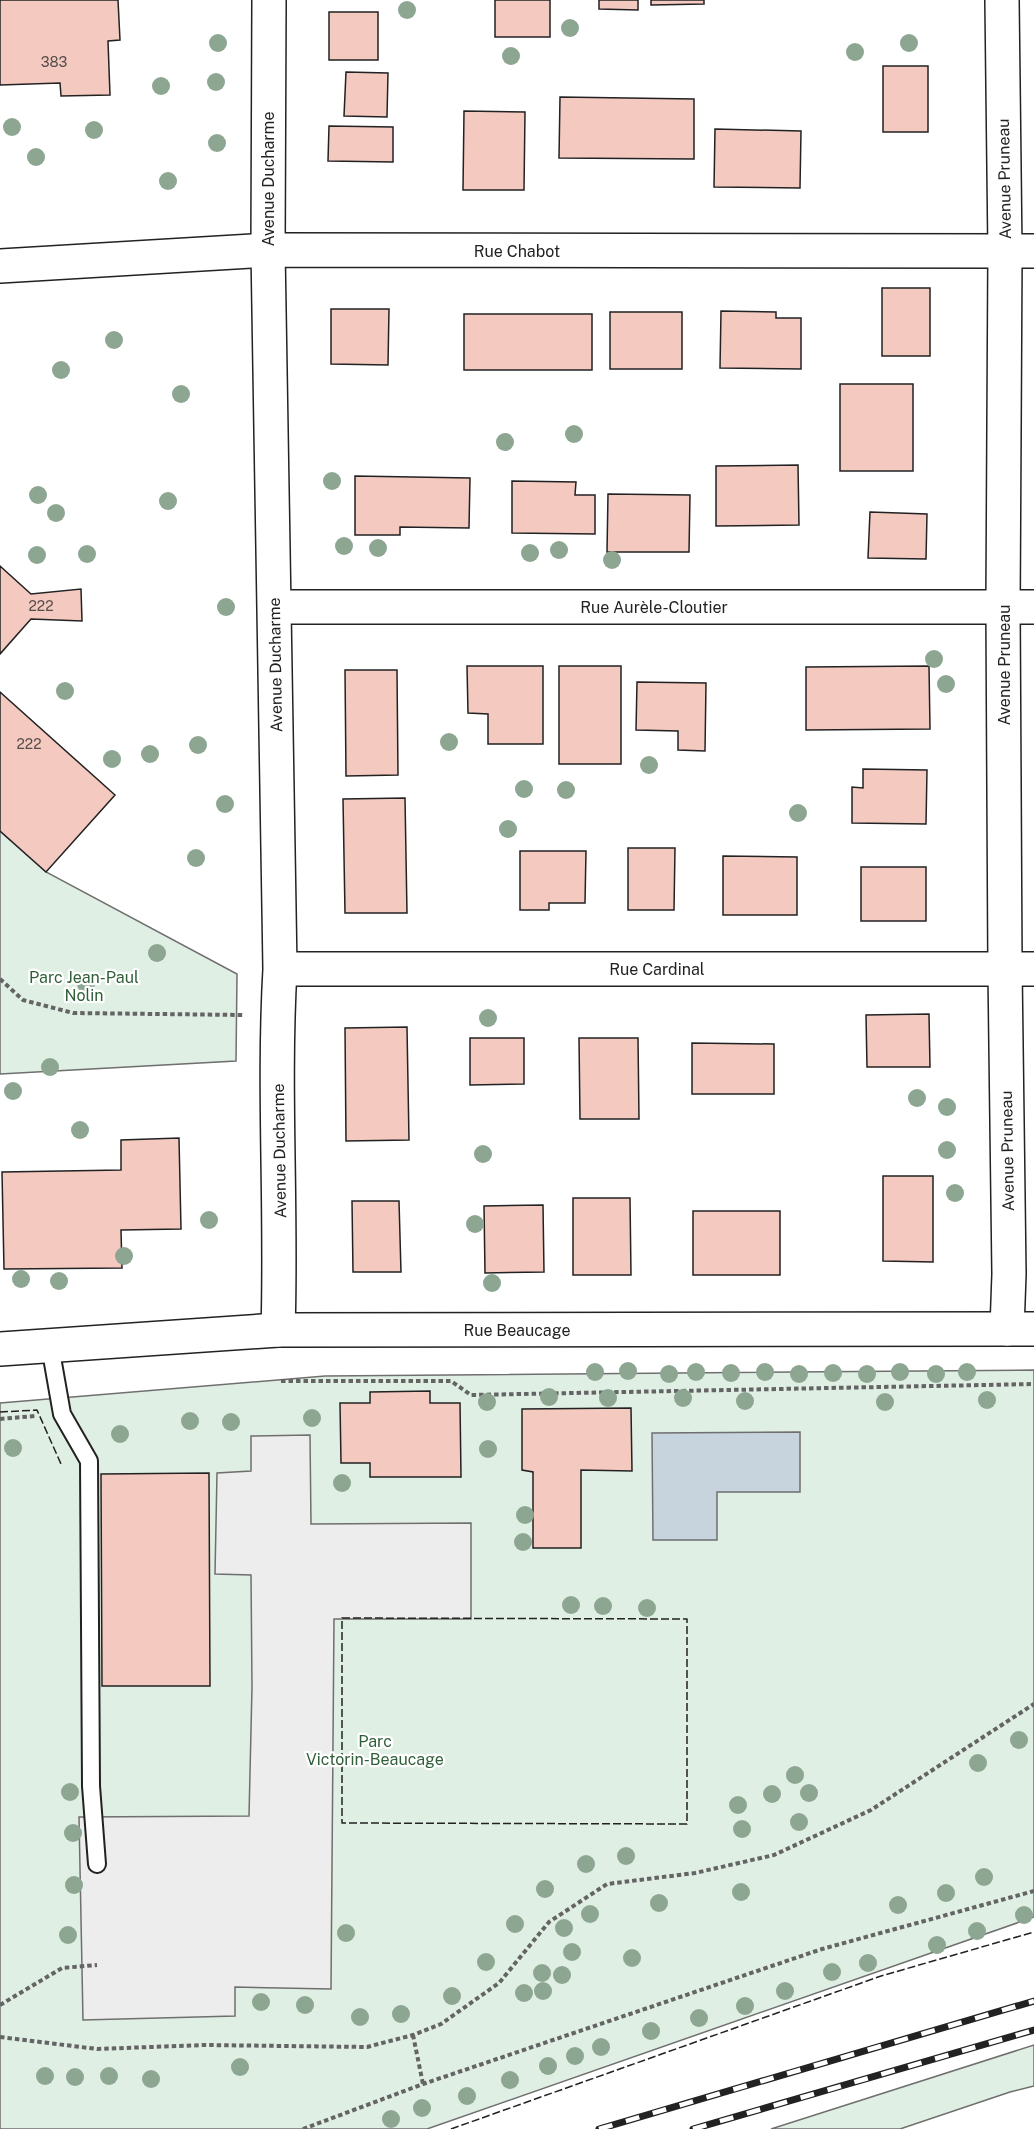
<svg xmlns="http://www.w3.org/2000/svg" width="1034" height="2129" font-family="'Public Sans',sans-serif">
<rect width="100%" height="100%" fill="#fff"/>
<!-- green -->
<path fill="#e0efe3" stroke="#6f6f6f" stroke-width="1.5" d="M 0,831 L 46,872 L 237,974 L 236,1061 L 0,1074 Z
M 1034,1370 L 1034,1917 L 427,2129 L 0,2129 L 0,1403 L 325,1376 Z
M 1034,2045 L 1034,2086 L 1010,2092 L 900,2129 L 771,2129 Z"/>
<!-- parking -->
<path fill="#ededed" stroke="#6f6f6f" stroke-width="1.5" d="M 310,1435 L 311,1524 L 471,1523 L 471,1619 L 334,1619 L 331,1989 L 235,1987 L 235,2016 L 83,2020 L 79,1817 L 249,1816 L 252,1687 L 251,1575 L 215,1574 L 217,1473 L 251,1471 L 251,1436 Z"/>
<!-- water -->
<path fill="#c7d3dd" stroke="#6f6f6f" stroke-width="1.5" d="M 800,1432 L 800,1492 L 717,1492 L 717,1540 L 653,1540 L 652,1433 Z"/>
<!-- building -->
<path fill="#f3c9c0" stroke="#222" stroke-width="1.5" d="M 0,0 L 118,0 L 120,40 L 108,41 L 110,95 L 61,96 L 60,83 L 0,85 Z
M 495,0 L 550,0 L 550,37 L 495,37 Z
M 599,0 L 638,0 L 638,10 L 599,9 Z
M 651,0 L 704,0 L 704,4 L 651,5 Z
M 329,12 L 378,12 L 378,60 L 329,60 Z
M 883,66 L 928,66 L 928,132 L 883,132 Z
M 346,72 L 388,73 L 387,117 L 344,116 Z
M 560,97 L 694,99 L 694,159 L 559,158 Z
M 464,111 L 525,112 L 524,190 L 463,190 Z
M 329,126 L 393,127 L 393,162 L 328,161 Z
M 715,129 L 801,131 L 800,188 L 714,187 Z
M 882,288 L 930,288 L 930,356 L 882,356 Z
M 331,309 L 389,309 L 388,365 L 331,364 Z
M 721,311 L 776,312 L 776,318 L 801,318 L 801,369 L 720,368 Z
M 610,312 L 682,312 L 682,369 L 610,369 Z
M 464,314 L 592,314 L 592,370 L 464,370 Z
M 840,384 L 913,384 L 913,471 L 840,471 Z
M 798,465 L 799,525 L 716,526 L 716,466 Z
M 355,476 L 470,478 L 469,528 L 400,527 L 400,535 L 355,535 Z
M 512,481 L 576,482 L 575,495 L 595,495 L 595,534 L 512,533 Z
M 608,494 L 690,495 L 689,552 L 607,552 Z
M 870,512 L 927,514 L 926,559 L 868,558 Z
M 0,566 L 31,594 L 81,589 L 82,621 L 31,619 L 0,654 Z
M 467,666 L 543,666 L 543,744 L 488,744 L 488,714 L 468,713 Z
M 559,666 L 621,666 L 621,764 L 559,764 Z
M 929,666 L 930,729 L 806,730 L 806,667 Z
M 345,670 L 397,670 L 398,775 L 346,776 Z
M 637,682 L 706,683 L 705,751 L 678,750 L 678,731 L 636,730 Z
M 0,692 L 115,795 L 46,872 L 0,831 Z
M 863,769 L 927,770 L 926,824 L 852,823 L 852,787 L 863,788 Z
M 405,798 L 407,913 L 345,913 L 343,799 Z
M 628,848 L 675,848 L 674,910 L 628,910 Z
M 520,851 L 586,851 L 585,903 L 549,903 L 549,910 L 520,910 Z
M 723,856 L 797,857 L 797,915 L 723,915 Z
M 861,867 L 926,867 L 926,921 L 861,921 Z
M 929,1014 L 930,1067 L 867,1067 L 866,1015 Z
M 407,1027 L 409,1140 L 346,1141 L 345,1028 Z
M 470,1038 L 524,1038 L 524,1084 L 470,1085 Z
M 579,1038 L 638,1038 L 639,1119 L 580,1119 Z
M 692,1043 L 774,1044 L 774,1094 L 692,1094 Z
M 179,1138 L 181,1229 L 121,1230 L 122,1268 L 4,1269 L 2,1172 L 121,1170 L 121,1140 Z
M 883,1176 L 933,1176 L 933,1262 L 883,1261 Z
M 573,1198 L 630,1198 L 631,1275 L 573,1275 Z
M 352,1201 L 399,1201 L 401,1272 L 353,1272 Z
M 543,1205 L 544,1272 L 485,1273 L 484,1206 Z
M 693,1211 L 780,1211 L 780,1275 L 693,1275 Z
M 430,1391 L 430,1403 L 460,1403 L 461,1477 L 370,1477 L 370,1463 L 341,1463 L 340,1403 L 370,1403 L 370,1392 Z
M 631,1408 L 632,1471 L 581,1470 L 581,1548 L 533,1548 L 533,1472 L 522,1470 L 522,1409 Z
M 209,1473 L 210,1686 L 102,1686 L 101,1474 Z"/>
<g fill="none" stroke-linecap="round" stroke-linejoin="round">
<defs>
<path id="service" d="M 50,1346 L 62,1414 L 89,1461 L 91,1786 L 97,1864"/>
<path id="minor" d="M 269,0 L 268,250 L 280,969 C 273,1089 282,1210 278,1330
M 1002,0 L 1005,252 L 1003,607 L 1005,969 L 1009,1274 L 1007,1329
M 274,607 L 1034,607
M 280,969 L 1034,969"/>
<path id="tertiary" d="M 0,266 L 268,250 L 1034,251
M 0,1349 L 278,1330 L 1034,1329"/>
</defs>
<!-- service casing -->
<use href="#service" stroke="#222" stroke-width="20"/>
<!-- minor casing -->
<use href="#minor" stroke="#222" stroke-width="36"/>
<!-- tertiary casing -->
<use href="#tertiary" stroke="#222" stroke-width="36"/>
<!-- path -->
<path stroke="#646464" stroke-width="4" stroke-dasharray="4.5 3" stroke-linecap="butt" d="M 0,979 L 23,1000 L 73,1013 L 243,1015
M 281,1381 L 451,1381 L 471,1395 L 1034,1384
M 0,1419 L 35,1416
M 0,2005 L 62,1968 L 97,1965
M 413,2035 L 423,2084
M 0,2037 L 97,2049 L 205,2045 L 367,2047 L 413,2035 L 441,2024 L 499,1983 L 549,1922 L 607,1884 L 695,1873 L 774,1855 L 871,1810 L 1034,1704
M 303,2129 L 423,2084 L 822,1949 L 1034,1891"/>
<!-- service -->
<use href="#service" stroke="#fff" stroke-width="16"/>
<!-- minor -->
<use href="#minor" stroke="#fff" stroke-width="33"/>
<!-- tertiary -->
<use href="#tertiary" stroke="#fff" stroke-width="33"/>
<defs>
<path id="rail" d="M 599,2129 L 1034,2001
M 693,2129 L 1034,2030"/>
</defs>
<!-- rail casing -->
<use href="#rail" stroke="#222" stroke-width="7"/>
<!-- rail -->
<use href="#rail" stroke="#fff" stroke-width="4.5" stroke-dasharray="14" stroke-linecap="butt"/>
<!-- fence -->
<path stroke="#222" stroke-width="1.5" stroke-dasharray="8 3" stroke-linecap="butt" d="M 0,1412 L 37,1410 L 61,1464
M 342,1618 L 687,1619 L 687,1824 L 342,1823 Z
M 451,2129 L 881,1976 L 1034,1932"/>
</g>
<!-- trees -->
<g fill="#8da692">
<circle cx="407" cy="10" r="9"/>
<circle cx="570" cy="28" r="9"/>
<circle cx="218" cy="43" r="9"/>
<circle cx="909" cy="43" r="9"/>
<circle cx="855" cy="52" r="9"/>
<circle cx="511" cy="56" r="9"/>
<circle cx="216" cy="82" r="9"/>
<circle cx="161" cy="86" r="9"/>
<circle cx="12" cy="127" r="9"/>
<circle cx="94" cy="130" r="9"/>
<circle cx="217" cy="143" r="9"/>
<circle cx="36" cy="157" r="9"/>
<circle cx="168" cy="181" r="9"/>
<circle cx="114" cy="340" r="9"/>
<circle cx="61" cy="370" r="9"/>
<circle cx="181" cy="394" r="9"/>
<circle cx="574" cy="434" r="9"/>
<circle cx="505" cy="442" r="9"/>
<circle cx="332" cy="481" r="9"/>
<circle cx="38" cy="495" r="9"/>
<circle cx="168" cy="501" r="9"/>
<circle cx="56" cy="513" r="9"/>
<circle cx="344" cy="546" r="9"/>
<circle cx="378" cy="548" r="9"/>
<circle cx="559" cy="550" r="9"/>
<circle cx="530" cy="553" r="9"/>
<circle cx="87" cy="554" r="9"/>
<circle cx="37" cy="555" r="9"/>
<circle cx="612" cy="560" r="9"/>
<circle cx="226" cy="607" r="9"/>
<circle cx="934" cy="659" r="9"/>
<circle cx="946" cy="684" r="9"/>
<circle cx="65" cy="691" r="9"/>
<circle cx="449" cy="742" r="9"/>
<circle cx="198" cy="745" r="9"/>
<circle cx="150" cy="754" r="9"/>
<circle cx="112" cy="759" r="9"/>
<circle cx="649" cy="765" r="9"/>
<circle cx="524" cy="789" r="9"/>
<circle cx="566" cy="790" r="9"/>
<circle cx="225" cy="804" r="9"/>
<circle cx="798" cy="813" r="9"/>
<circle cx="508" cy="829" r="9"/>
<circle cx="196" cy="858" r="9"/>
<circle cx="157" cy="953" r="9"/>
<circle cx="86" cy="984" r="9"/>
<circle cx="488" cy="1018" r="9"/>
<circle cx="50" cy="1067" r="9"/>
<circle cx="13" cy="1091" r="9"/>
<circle cx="917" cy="1098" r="9"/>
<circle cx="947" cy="1107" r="9"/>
<circle cx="80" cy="1130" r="9"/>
<circle cx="947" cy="1150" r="9"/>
<circle cx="483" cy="1154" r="9"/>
<circle cx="955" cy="1193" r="9"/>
<circle cx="209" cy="1220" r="9"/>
<circle cx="475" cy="1224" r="9"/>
<circle cx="124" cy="1256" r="9"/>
<circle cx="21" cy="1279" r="9"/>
<circle cx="59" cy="1281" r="9"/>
<circle cx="492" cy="1283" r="9"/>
<circle cx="628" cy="1371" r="9"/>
<circle cx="595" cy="1372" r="9"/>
<circle cx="696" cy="1372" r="9"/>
<circle cx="765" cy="1372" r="9"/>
<circle cx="900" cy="1372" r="9"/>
<circle cx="967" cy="1372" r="9"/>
<circle cx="731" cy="1373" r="9"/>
<circle cx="833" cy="1373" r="9"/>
<circle cx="669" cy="1374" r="9"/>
<circle cx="799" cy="1374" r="9"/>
<circle cx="867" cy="1374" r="9"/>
<circle cx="936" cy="1374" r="9"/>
<circle cx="549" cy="1397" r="9"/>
<circle cx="608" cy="1398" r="9"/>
<circle cx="683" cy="1398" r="9"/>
<circle cx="987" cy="1400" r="9"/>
<circle cx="745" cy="1401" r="9"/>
<circle cx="487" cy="1402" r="9"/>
<circle cx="885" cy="1402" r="9"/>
<circle cx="312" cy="1418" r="9"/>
<circle cx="190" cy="1421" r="9"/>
<circle cx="231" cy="1422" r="9"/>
<circle cx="120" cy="1434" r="9"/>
<circle cx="13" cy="1448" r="9"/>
<circle cx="488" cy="1449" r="9"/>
<circle cx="342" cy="1483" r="9"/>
<circle cx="525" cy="1515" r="9"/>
<circle cx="523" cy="1542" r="9"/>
<circle cx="571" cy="1605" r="9"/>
<circle cx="603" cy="1606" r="9"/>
<circle cx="647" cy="1608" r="9"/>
<circle cx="1019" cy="1740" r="9"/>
<circle cx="978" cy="1763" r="9"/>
<circle cx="795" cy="1775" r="9"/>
<circle cx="70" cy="1792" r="9"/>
<circle cx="809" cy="1793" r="9"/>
<circle cx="772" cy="1794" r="9"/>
<circle cx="738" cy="1805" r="9"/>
<circle cx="799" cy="1822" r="9"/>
<circle cx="742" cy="1829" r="9"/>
<circle cx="73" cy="1833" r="9"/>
<circle cx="626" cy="1856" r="9"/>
<circle cx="586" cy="1864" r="9"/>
<circle cx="984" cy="1877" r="9"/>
<circle cx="74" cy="1885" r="9"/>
<circle cx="545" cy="1889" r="9"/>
<circle cx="741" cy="1892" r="9"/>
<circle cx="946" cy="1893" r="9"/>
<circle cx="659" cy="1903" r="9"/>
<circle cx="898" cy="1905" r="9"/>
<circle cx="590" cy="1914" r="9"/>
<circle cx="1024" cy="1915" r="9"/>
<circle cx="515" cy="1924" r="9"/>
<circle cx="564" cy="1928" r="9"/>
<circle cx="977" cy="1931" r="9"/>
<circle cx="346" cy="1933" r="9"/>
<circle cx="68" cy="1935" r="9"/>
<circle cx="937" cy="1945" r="9"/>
<circle cx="572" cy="1952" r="9"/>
<circle cx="632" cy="1958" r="9"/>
<circle cx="486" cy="1962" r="9"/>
<circle cx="868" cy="1963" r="9"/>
<circle cx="832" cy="1972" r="9"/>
<circle cx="542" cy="1973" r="9"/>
<circle cx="562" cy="1975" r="9"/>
<circle cx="543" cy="1991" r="9"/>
<circle cx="785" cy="1991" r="9"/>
<circle cx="524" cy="1993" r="9"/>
<circle cx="452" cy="1996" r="9"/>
<circle cx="261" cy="2002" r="9"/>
<circle cx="305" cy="2005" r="9"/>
<circle cx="745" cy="2006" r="9"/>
<circle cx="401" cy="2014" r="9"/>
<circle cx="360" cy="2017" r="9"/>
<circle cx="699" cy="2018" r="9"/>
<circle cx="651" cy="2031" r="9"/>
<circle cx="601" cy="2047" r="9"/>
<circle cx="575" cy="2056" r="9"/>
<circle cx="548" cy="2066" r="9"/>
<circle cx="240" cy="2067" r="9"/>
<circle cx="45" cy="2076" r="9"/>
<circle cx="109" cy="2076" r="9"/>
<circle cx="75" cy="2077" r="9"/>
<circle cx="151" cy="2079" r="9"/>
<circle cx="510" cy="2080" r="9"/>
<circle cx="467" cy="2096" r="9"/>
<circle cx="422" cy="2108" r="9"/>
<circle cx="391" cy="2119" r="9"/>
</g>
<g text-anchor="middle" stroke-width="4.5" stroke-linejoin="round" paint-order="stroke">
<!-- number labels -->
<g font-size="14" fill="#564c4a">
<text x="54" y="67">383</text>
<text x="41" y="611">222</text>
<text x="29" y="749">222</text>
</g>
<!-- street labels -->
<g font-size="16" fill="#222" stroke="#fff">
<text transform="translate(268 179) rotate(-90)" y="6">Avenue Ducharme</text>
<text transform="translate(1004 179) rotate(-91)" y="6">Avenue Pruneau</text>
<text x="517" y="257">Rue Chabot</text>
<text x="654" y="613">Rue Aurèle-Cloutier</text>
<text transform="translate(275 665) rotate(-91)" y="6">Avenue Ducharme</text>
<text transform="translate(1004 665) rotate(-90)" y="6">Avenue Pruneau</text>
<text x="657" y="975">Rue Cardinal</text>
<text transform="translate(279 1151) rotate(-91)" y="6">Avenue Ducharme</text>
<text transform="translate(1007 1151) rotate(-91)" y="6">Avenue Pruneau</text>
<text x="517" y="1336">Rue Beaucage</text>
</g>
<!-- park labels -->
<g font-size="16" fill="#2f5e38" stroke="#fff">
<text x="84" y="983">Parc Jean-Paul<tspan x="84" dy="18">Nolin</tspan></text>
<text x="375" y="1747">Parc<tspan x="375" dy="18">Victorin-Beaucage</tspan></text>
</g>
</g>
</svg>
